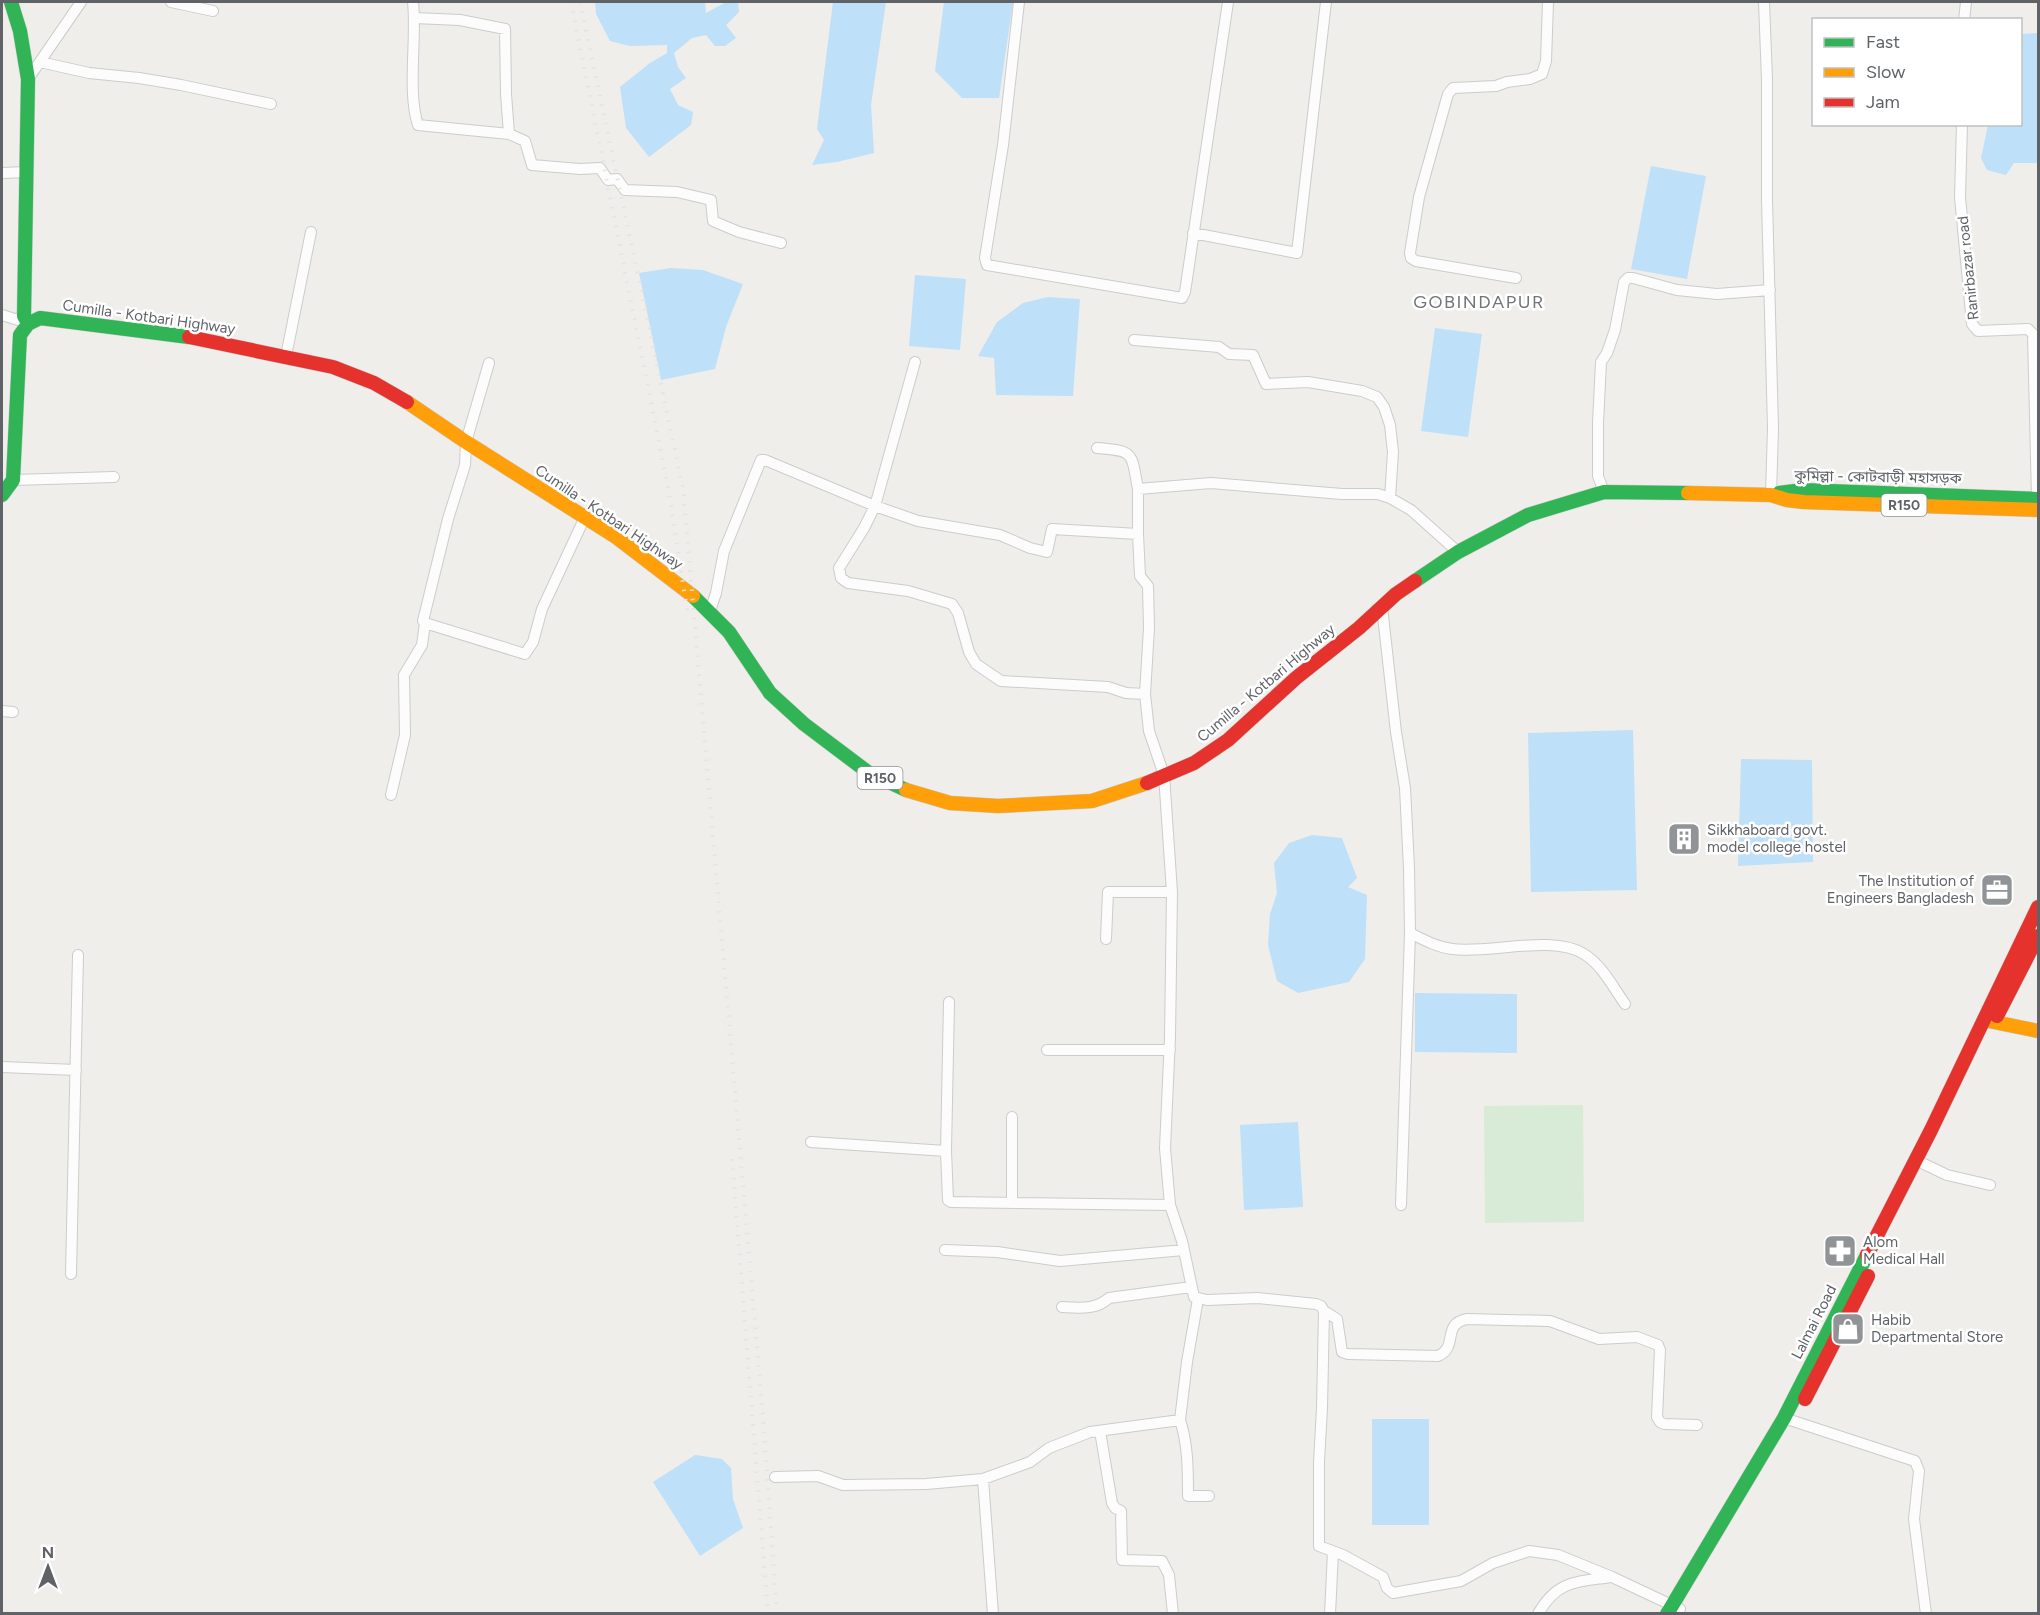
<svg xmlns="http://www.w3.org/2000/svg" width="2040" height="1615" font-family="Figtree,'Noto Sans Bengali',sans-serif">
<rect width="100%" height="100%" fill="#efeeea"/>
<!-- green -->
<path fill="#d8ebd6" d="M 1583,1105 L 1584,1222 L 1485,1223 L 1484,1106 Z"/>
<!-- water -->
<path fill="#bfe0f9" d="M 595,2 L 705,2 L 706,13 L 726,2 L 738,2 L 739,12 L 726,25 L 736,38 L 725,46 L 715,46 L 706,35 L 692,38 L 674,53 L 678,67 L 686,78 L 670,89 L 678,105 L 693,112 L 691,125 L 649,157 L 626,128 L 620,87 L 650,63 L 667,53 L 667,45 L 630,46 L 610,41 L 596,14 Z
M 833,2 L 886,2 L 871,105 L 874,153 L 837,162 L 812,165 L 824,140 L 817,129 Z
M 944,2 L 1013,2 L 999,98 L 962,98 L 935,71 Z
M 2038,33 L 2038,163 L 2014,163 L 2006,175 L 1987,170 L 1981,158 L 1988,125 L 2020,124 L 2021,34 Z
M 1651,166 L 1706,176 L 1687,279 L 1631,269 Z
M 671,268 L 703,270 L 743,284 L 726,327 L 715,369 L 661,380 L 639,273 Z
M 915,275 L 966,279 L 960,350 L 909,346 Z
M 1048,297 L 1080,299 L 1073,396 L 996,395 L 994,358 L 978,356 L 997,322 L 1023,303 Z
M 1435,328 L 1482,334 L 1468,437 L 1421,431 Z
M 1633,730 L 1637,890 L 1531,892 L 1528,733 Z
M 1741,759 L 1812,760 L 1813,862 L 1738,866 Z
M 1312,835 L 1342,838 L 1357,878 L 1348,887 L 1367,895 L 1365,959 L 1349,982 L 1298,993 L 1277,981 L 1268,945 L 1270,914 L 1277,893 L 1274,863 L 1289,843 Z
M 1415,993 L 1517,994 L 1517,1053 L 1415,1052 Z
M 1298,1122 L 1303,1207 L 1244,1210 L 1240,1125 Z
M 1372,1419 L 1429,1419 L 1429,1525 L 1372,1525 Z
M 695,1455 L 722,1459 L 731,1468 L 733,1499 L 743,1528 L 700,1556 L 653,1482 Z"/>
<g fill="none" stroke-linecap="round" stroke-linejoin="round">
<defs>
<path id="street" d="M 171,2 L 213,11
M 413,2 C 417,38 407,92 418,125 L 509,134 L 525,141 L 532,165 L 580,169 L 600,168 L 608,180 L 617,179 L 625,190 L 677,192 L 711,200 L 713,221 L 739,232 L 781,243
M 1019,2 L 1003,145 L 985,258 L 987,265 L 1182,298 L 1185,292 L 1228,2
M 1764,2 L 1767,80 L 1767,200 L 1773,428 L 1771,495
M 415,18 L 460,20 L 505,29 L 506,94 L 509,134
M 1964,20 L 1966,2
M 40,62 L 89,73 L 139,78 L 181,85 L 271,104
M 28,79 L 81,2
M 1962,124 L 1960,197 L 1972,324 L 1978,331 L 2028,329 L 2033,334 L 2037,499
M 2,173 L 26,172
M 1193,233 L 1297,253 L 1326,2
M 1516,278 L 1416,261 L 1411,258 L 1410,253 L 1419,197 L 1448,94 L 1453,88 L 1496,86 L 1507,82 L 1530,79 L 1542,74 L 1546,61 L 1548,2
M 2,315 L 28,323
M 1134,340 L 1219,347 L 1229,354 L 1253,355 L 1266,384 L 1308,382 L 1362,391 L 1377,397 L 1384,407 L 1390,425 L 1393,452 L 1390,498
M 286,356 L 311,232
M 915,362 L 875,506 L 864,528 L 839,568 L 841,578 L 848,583 L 908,591 L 952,604 L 958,613 L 969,652 L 976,664 L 1001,681 L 1108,687 L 1126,693 L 1145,694
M 489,363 L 466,442 L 465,465 L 448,519 L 423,621 L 425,623 L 525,654 L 533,642 L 542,609 L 585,517
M 1097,448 C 1135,451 1131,452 1138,489
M 13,480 L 114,477
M 1604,492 L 1598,476 L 1598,423 L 1601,362 L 1607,353 L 1615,330 L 1624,282 L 1628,278 L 1633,278 L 1677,290 L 1717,294 L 1770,290
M 1138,534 L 1138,489 L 1211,483 L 1342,494 L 1378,494 L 1390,498 L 1411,510 L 1458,552
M 1382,607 L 1396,732 L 1405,788 L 1409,868 L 1410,933 L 1401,1205
M 710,611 L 716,593 L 724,551 L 761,460 L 765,460 L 875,506 L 918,521 L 1000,535 L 1030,548 L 1047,552 L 1052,529 L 1138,534 L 1140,576 L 1148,586 L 1149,628 L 1145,694 L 1149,731 L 1164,775 L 1172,892 L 1170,1037 L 1165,1148 L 1170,1205 L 1182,1241 L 1194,1297 L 1207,1300 L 1258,1298 L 1316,1304 L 1321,1306 L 1324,1311 L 1322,1408 L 1319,1462 L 1319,1546 L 1343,1555 L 1383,1577 L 1387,1588 L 1393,1593 L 1461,1581 L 1493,1563 L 1529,1551 L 1558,1555 L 1612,1577 L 1680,1609
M 2,711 L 13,712
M 391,795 L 405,735 L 404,675 L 422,645 L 425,623
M 1410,933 C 1424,940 1437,947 1452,949 C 1490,954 1553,934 1584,954 C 1602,965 1613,987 1625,1004
M 1106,939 L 1108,892 L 1172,892
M 949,1002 L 946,1151 L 948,1200 L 951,1202 L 1170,1205
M 1047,1050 L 1170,1050
M 2,1067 L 76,1070
M 811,1142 L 946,1151
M 1924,1164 L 1947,1175 L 1990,1185
M 1012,1203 L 1012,1117
M 945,1250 L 997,1252 L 1060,1261 L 1184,1250
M 71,1274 L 78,955
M 1062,1307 C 1080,1308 1096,1310 1109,1298 L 1191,1287
M 1324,1311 L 1337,1319 L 1342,1352 L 1348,1354 L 1438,1356 C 1459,1347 1441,1324 1467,1319 L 1550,1321 L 1599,1339 L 1637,1337 L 1658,1345 L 1660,1350 L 1657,1417 L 1660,1422 L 1664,1424 L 1697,1425
M 1784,1418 L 1915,1461 L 1919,1471 L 1914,1519 L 1926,1614
M 1180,1420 C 1188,1444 1188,1470 1188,1496 L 1209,1496
M 1100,1431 L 1112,1503 L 1115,1508 L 1121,1511 L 1122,1560 L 1162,1561 L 1169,1575 L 1173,1614
M 775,1477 L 818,1476 L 843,1485 L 926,1484 L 983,1479 L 1030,1462 L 1049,1448 L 1090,1432 L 1180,1420 L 1187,1362 L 1198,1299
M 983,1479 L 993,1614
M 1330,1614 L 1333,1552
M 1538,1614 C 1557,1580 1577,1582 1611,1577"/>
<path id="fast" d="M 11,2 L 20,31 L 28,79 L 24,316 L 28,323
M 1779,493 L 1803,490 L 2038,499
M 2,495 L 13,480 L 20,335 L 28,324 L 40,318 L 189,337
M 1415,581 L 1458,552 L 1528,515 L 1604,492 L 1688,493
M 693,596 L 729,632 L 770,693 L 804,724 L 869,773 L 906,790
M 1667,1614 L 1784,1418 L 1867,1255"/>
<path id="slow" d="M 407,402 L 466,442 L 616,537 L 693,596
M 1688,493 L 1771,495 L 1787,500 L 1804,502 L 2038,510
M 906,790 L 950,803 L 998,806 L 1092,801 L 1147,783
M 1984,1020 L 2038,1031"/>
<path id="jam" d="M 189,337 L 333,367 L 374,383 L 407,402
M 1147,783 L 1194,763 L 1228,740 L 1296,678 L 1359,628 L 1396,594 L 1415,581
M 1997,1016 L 2038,936
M 1867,1255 L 1931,1130 L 2038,907
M 1805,1399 L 1868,1276"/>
</defs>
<!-- street casing -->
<use href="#street" stroke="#cbcccc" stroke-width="12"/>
<!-- fast casing -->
<use href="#fast" stroke="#cacacb" stroke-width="15"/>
<!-- slow casing -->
<use href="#slow" stroke="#cacacb" stroke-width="15"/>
<!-- jam casing -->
<use href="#jam" stroke="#cacacb" stroke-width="15"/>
<!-- street -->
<use href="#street" stroke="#fdfcfc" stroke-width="10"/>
<!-- fast -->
<use href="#fast" stroke="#30b455" stroke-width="14"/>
<!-- slow -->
<use href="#slow" stroke="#ff9f0a" stroke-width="14"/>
<!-- jam -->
<use href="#jam" stroke="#e5322d" stroke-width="14"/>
<!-- rail -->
<path stroke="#e4e4e4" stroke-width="4" stroke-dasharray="1.5 8" stroke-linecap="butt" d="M 571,2 L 669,492 L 688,617
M 580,2 L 683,488 L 763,1417 L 777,1614
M 732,1159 L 768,1614"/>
</g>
<!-- icons -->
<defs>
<symbol id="building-square" viewBox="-11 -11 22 22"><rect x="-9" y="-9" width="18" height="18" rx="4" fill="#919496" stroke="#fff"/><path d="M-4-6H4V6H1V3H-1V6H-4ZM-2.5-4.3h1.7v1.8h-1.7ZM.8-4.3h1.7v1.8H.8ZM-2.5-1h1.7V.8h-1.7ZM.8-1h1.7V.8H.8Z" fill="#fff"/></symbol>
<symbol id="office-square" viewBox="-11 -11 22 22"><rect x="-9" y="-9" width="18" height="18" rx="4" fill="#919496" stroke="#fff"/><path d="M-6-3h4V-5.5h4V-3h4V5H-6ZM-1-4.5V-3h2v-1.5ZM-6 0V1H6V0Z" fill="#fff"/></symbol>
<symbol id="pharmacy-square" viewBox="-11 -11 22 22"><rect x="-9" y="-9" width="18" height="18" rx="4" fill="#919496" stroke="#fff"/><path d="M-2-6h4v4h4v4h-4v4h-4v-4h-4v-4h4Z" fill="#fff"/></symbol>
<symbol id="shop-square" viewBox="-11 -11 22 22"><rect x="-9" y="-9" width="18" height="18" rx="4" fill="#919496" stroke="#fff"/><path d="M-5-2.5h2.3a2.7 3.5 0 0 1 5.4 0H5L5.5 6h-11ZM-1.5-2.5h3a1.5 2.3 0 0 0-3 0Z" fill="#fff"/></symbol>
</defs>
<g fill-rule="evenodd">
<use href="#building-square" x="1665" y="820" width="38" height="38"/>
<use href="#office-square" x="1978" y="871" width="38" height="38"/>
<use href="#pharmacy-square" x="1821" y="1232" width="38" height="38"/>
<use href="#shop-square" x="1829" y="1310" width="38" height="38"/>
</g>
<g text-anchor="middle" stroke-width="5" stroke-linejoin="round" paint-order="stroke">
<!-- shield labels -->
<g fill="#fff" stroke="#8f9295" stroke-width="1.5">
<rect x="1881.5" y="494" width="45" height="22" rx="4.5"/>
<rect x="857.5" y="767" width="45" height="22" rx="4.5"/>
</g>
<g font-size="14" font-weight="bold" fill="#5f6368">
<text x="1904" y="510">R150</text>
<text x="880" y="783">R150</text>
</g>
<!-- street labels -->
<g font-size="15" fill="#5f6368" stroke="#fff">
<text transform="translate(1968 268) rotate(-96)" y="5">Ranirbazar road</text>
<text transform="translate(149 317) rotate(8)" y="5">Cumilla - Kotbari Highway</text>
<text transform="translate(1878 477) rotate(1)" y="5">কুমিল্লা - কোটবাড়ী মহাসড়ক</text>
<text transform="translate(609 517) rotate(34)" y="5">Cumilla - Kotbari Highway</text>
<text transform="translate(1266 683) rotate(-40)" y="5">Cumilla - Kotbari Highway</text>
<text transform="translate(1814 1322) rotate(-63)" y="5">Lalmai Road</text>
</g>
<!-- poi labels -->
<g font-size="15" fill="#5f6368" stroke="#fff" text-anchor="start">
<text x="1707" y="835">Sikkhaboard govt.<tspan x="1707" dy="17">model college hostel</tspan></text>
<text x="1974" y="886" text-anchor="end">The Institution of<tspan x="1974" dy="17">Engineers Bangladesh</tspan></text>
<text x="1863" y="1247">Alom<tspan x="1863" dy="17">Medical Hall</tspan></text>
<text x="1871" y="1325">Habib<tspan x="1871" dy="17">Departmental Store</tspan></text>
</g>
<!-- quarter labels -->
<g font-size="18" letter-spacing="1.5" fill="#70757a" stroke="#fff">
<text x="1479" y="308">GOBINDAPUR</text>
</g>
</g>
<!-- border -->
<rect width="2040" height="1615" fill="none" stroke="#5f6368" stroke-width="6"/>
<!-- legend -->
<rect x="1812" y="18" width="210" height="108" fill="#ffffff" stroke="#bfc1c3" stroke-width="1.5"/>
<rect x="1824" y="38" width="30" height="9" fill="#30b455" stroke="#bfc1c3" stroke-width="1.5"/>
<text x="1866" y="48" font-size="18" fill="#5f6368">Fast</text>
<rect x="1824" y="68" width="30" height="9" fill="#ff9f0a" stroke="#bfc1c3" stroke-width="1.5"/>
<text x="1866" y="78" font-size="18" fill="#5f6368">Slow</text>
<rect x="1824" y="98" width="30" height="9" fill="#e5322d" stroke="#bfc1c3" stroke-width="1.5"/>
<text x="1866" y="108" font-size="18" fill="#5f6368">Jam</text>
<!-- north arrow -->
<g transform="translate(48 1567)" stroke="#ffffff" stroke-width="4.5" paint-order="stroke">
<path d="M0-4.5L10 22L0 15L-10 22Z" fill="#5f6368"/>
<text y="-9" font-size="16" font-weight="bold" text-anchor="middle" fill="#5f6368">N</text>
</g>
</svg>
